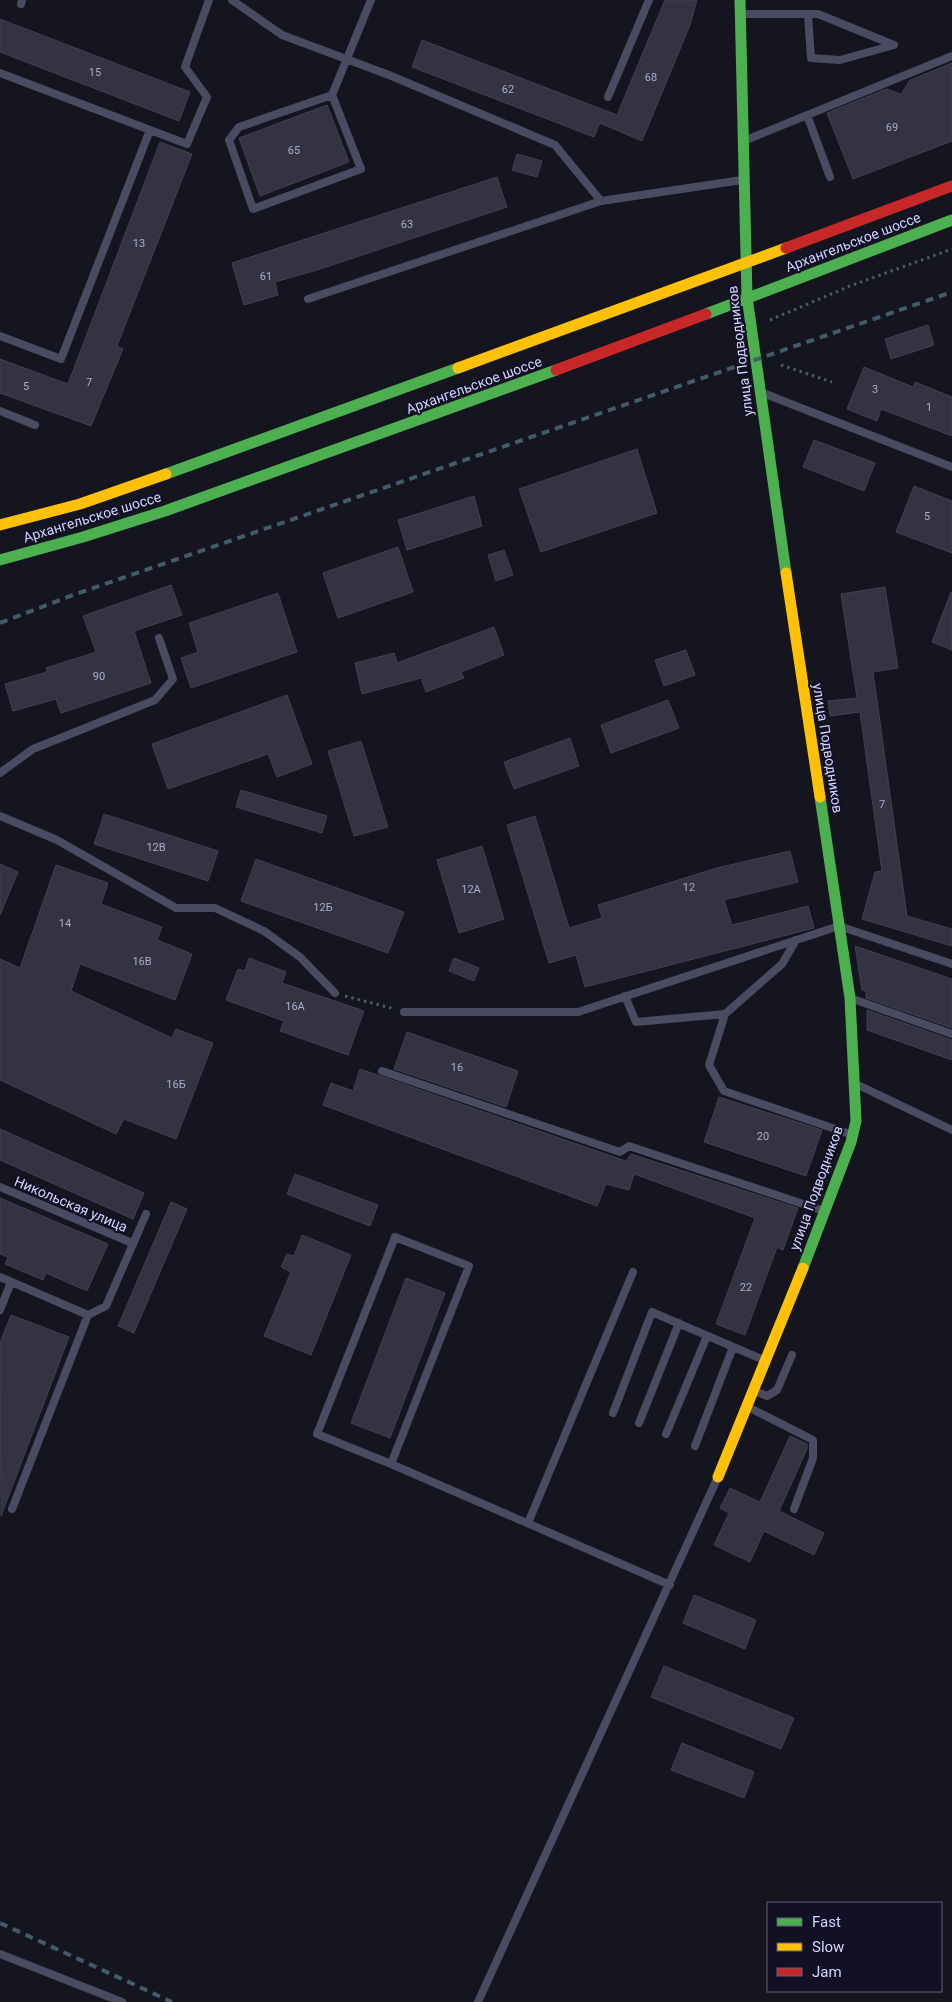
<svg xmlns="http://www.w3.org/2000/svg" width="952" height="2002" font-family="Roboto,sans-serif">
<rect width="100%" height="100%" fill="#151520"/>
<!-- building -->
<path fill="#333342" stroke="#414053" d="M 665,0 L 697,0 L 690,25 L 642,141 L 600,123 L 594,137 L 412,67 L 422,40 L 617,115 Z
M 0,19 L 190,92 L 179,121 L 0,52 Z
M 952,63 L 952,141 L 853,179 L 827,113 L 886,89 L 901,94 L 910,80 Z
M 327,105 L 349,162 L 260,196 L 239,138 Z
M 160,142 L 192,154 L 117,346 L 123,349 L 91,426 L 0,393 L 0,359 L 68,384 Z
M 517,154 L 542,161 L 537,177 L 512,170 Z
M 497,177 L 507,207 L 317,270 L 275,282 L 278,295 L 244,305 L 232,263 Z
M 928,325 L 934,345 L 891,359 L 885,339 Z
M 864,367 L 913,387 L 915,382 L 952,397 L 952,436 L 881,409 L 877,421 L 847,409 Z
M 814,440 L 875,463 L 864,491 L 803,467 Z
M 637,449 L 657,513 L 541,552 L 519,489 Z
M 914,486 L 952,501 L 952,553 L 896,532 Z
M 474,496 L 482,526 L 407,550 L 398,520 Z
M 398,547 L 413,592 L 338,618 L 323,573 Z
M 504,550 L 513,575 L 496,581 L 488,555 Z
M 171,585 L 182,615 L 134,631 L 151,683 L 61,713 L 56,699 L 13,711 L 5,684 L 47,672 L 46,668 L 96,652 L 83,616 Z
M 885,587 L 898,668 L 873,672 L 907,916 L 952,929 L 952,946 L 862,919 L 875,872 L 882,871 L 860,712 L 830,716 L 828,701 L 857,698 L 841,594 Z
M 951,592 L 952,592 L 952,650 L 932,642 Z
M 278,593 L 297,652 L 191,688 L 181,658 L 198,652 L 189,623 Z
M 494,627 L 504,655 L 461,672 L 464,678 L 426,692 L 421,678 L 362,694 L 355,663 L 394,653 L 397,663 Z
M 686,650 L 695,675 L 664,686 L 655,660 Z
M 287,695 L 312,764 L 277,777 L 268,754 L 168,789 L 152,744 Z
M 668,700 L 679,728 L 611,753 L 601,725 Z
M 570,738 L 579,766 L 514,789 L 504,762 Z
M 361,741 L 388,827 L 354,836 L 328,751 Z
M 241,790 L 327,816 L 322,833 L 236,807 Z
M 104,814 L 218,851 L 208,881 L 94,844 Z
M 535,816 L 569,928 L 602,918 L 598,905 L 717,868 L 790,851 L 798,882 L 724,900 L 732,925 L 808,906 L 814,928 L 585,987 L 576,955 L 549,963 L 507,825 Z
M 482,846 L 504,919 L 459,933 L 437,860 Z
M 256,859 L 404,912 L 388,953 L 241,901 Z
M 0,864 L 18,872 L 0,915 Z
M 56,865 L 108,883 L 101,904 L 162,927 L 157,940 L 192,954 L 175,1000 L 80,964 L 71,991 L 172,1038 L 176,1029 L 213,1043 L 176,1139 L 124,1119 L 116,1134 L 0,1080 L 0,959 L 20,968 Z
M 855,946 L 952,979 L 952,1028 L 866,998 L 866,991 L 862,990 Z
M 249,958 L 286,972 L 282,983 L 364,1011 L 348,1055 L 280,1031 L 284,1021 L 226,1000 L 238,969 L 245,971 Z
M 454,958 L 479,968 L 474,981 L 449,971 Z
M 867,1010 L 952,1040 L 952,1060 L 867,1030 Z
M 407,1032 L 518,1071 L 506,1107 L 394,1069 Z
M 360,1069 L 626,1161 L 631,1154 L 798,1208 L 783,1250 L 777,1247 L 745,1335 L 716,1324 L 755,1218 L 634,1174 L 629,1190 L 606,1184 L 597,1206 L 323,1105 L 331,1083 L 353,1091 Z
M 719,1097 L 822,1130 L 806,1176 L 704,1142 Z
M 0,1129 L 144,1193 L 133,1219 L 0,1160 Z
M 295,1174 L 378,1205 L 370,1226 L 287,1194 Z
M 0,1198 L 108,1244 L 87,1291 L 46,1273 L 43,1280 L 5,1264 L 8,1257 L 0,1254 Z
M 171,1202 L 187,1209 L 134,1333 L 118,1326 Z
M 302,1235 L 351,1255 L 311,1355 L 264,1336 L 291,1272 L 281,1267 L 287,1254 L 294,1256 Z
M 406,1278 L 445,1293 L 390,1438 L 351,1423 Z
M 11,1315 L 69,1337 L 1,1516 L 0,1343 Z
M 790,1436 L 807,1444 L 807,1449 L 779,1511 L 824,1533 L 814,1555 L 764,1531 L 750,1562 L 714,1545 L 729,1513 L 720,1508 L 730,1488 L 760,1502 Z
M 694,1595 L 756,1620 L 745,1649 L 683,1623 Z
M 664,1666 L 794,1718 L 781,1749 L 651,1697 Z
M 682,1743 L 754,1772 L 744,1798 L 671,1770 Z"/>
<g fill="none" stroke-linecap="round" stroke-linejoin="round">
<!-- path -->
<path stroke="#4b5b66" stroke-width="3" stroke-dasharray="2.5 4" stroke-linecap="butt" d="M 770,320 L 850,286 L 952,249
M 781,365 L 832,382
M 345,996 L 395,1009"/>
<!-- lane -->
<path stroke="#4a4b61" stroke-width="8" d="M 232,0 L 282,35 L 389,75 L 555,145 L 601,201
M 21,4 L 22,0
M 742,14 L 818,14 L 894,45 L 840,60 L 811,58 L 808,15
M 0,73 L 187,144 L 207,97 L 185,67 L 209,0
M 332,95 L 239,127 L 229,140 L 253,209 L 361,169 L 332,95 L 371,0
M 608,97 L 649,0
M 807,115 L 830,177
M 746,140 L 952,56
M 308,299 L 601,201 L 742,180
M 0,336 L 61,359 L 150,130
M 763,393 L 952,467
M 0,411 L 35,425
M 0,773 L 33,749 L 155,700 L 173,679 L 159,638
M 0,816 L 57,840 L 176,908 L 215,908 L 264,931 L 300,957 L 335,993
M 625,996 L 636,1022 L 725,1014 L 782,964 L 796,940
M 853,999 L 952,1034
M 404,1012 L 578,1012 L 839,926 L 952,964
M 725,1014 L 709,1065 L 724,1091 L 850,1134
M 382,1071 L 620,1152 L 629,1146 L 824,1211
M 858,1085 L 952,1130
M 0,1187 L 132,1243
M 0,1277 L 88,1315
M 0,1310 L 11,1282
M 755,1391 L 767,1396 L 777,1390 L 792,1355
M 748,1407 L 813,1440 L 813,1458 L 794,1509
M 613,1413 L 652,1312 L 764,1360
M 639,1423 L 679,1323
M 666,1434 L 707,1336
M 695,1446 L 733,1347
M 391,1464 L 469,1266 L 395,1237 L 317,1434 L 391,1464 L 670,1585
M 12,1509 L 88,1315 L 106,1306 L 146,1214
M 528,1523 L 633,1272
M 0,1954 L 122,2002
M 478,2002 L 717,1479"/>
<!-- fast -->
<path stroke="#4caf50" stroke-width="11" d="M 740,0 L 747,297 L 786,573
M 706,314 L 952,220
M 166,474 L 458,368
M 0,560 L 83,537 L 165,511 L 556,370
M 803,1268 L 851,1142 L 856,1121 L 850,998 L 820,797"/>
<!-- slow -->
<path stroke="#ffc107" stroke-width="11" d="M 458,368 L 786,248
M 0,525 L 80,504 L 166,474
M 786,573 L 820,797
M 718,1477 L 803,1268"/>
<!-- jam -->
<path stroke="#c62828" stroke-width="11" d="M 786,248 L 952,186
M 556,370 L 706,314"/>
<!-- rail -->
<path stroke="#435b68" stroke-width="4" stroke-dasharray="8 6" stroke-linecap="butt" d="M 0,623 L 73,595 L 952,292
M 0,1923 L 172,2002"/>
</g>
<g text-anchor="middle" stroke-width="4" stroke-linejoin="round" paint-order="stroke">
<!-- number labels -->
<g font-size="11" fill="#adacce">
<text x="95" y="76">15</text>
<text x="651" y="81">68</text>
<text x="508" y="93">62</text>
<text x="892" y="131">69</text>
<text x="294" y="154">65</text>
<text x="407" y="228">63</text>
<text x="139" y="247">13</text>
<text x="266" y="280">61</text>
<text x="89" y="386">7</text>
<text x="26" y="390">5</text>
<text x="875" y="393">3</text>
<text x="929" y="411">1</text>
<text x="927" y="520">5</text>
<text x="99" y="680">90</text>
<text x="882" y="808">7</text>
<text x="156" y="851">12В</text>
<text x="689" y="891">12</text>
<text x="471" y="893">12А</text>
<text x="323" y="911">12Б</text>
<text x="65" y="927">14</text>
<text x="142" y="965">16В</text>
<text x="295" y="1010">16А</text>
<text x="457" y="1071">16</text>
<text x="176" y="1088">16Б</text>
<text x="763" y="1140">20</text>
<text x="746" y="1291">22</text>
</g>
<!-- street labels -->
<g font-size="14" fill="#d6d5fd" stroke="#111025">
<text transform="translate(853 242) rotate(-21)" y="5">Архангельское шоссе</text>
<text transform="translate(740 351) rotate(-97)" y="5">улица Подводников</text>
<text transform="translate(474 385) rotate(-20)" y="5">Архангельское шоссе</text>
<text transform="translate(92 517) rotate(-17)" y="5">Архангельское шоссе</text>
<text transform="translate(828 748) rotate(81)" y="5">улица Подводников</text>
<text transform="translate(816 1188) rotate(-70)" y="5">улица Подводников</text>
<text transform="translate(71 1204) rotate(23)" y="5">Никольская улица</text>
</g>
</g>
<!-- legend -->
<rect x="767" y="1902" width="175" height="90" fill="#111025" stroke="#605f7b"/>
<rect x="777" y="1918" width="25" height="8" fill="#4caf50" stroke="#605f7b"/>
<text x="812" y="1927" font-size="15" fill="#d6d5fd">Fast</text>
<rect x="777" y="1943" width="25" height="8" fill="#ffc107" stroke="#605f7b"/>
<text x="812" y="1952" font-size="15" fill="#d6d5fd">Slow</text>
<rect x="777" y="1968" width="25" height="8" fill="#c62828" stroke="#605f7b"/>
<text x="812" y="1977" font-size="15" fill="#d6d5fd">Jam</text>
</svg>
